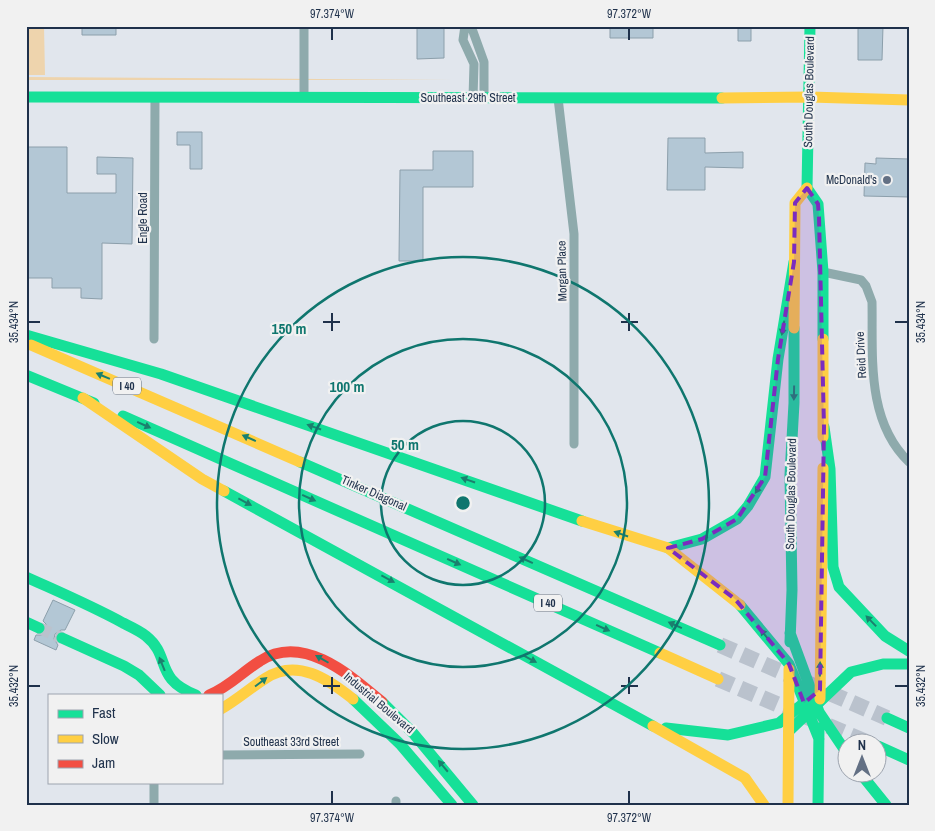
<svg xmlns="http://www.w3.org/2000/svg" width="935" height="831" font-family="'Archivo Narrow',sans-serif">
<rect width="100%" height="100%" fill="#e1e6ed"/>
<!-- green -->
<path fill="#eed4ad" d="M 26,26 L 44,26 L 45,75 L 26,75 Z
M 26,77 L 452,80 L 26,80 Z"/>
<!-- building -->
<path fill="#b3c7d5" stroke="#8c9fab" d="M 82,26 L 116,26 L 116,35 L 82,35 Z
M 417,26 L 444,26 L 444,58 L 417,59 Z
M 610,26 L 653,26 L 653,38 L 610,38 Z
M 738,26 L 751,26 L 751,41 L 738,41 Z
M 858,26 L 883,26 L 882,60 L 858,60 Z
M 177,132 L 202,132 L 202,169 L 190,169 L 190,145 L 177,145 Z
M 668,138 L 705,138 L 705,153 L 743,152 L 743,168 L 705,167 L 705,190 L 667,190 Z
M 26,147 L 67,147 L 67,193 L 116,193 L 116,174 L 97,174 L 97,157 L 133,158 L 132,244 L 102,243 L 102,299 L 81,298 L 81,288 L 52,288 L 52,278 L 26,278 Z
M 433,151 L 473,151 L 473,187 L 423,187 L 423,261 L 399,261 L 400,170 L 433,170 Z
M 876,158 L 909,159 L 909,197 L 864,196 L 865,163 L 876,164 Z
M 53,600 L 75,610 L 65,630 L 61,630 L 55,634 L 54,639 L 58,645 L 56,650 L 34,640 L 36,635 L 43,635 L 47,631 L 46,624 L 43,621 Z"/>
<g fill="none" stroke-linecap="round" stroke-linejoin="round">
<!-- secondary-tunnel -->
<path stroke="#bac2cd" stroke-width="12" stroke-dasharray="12 6" stroke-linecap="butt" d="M 39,628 L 62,638"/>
<!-- highway-tunnel -->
<path stroke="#bac2cd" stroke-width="16" stroke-dasharray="16 8" stroke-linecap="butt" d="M 720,645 L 887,718
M 718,679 L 871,744"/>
<!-- street -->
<path stroke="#8eaaac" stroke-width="9" d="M 465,26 L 463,40 L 474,64 L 473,98
M 471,26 L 484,62 L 484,98
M 304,96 L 304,26
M 558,98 L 574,234 L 574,444
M 823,272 L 861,280 L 866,286 L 872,302 C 873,356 866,421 909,462
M 154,339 L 155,98
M 221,755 L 360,754
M 396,801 L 396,805
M 154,805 L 154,782"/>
<!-- fast -->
<path stroke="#16e098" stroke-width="11" d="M 810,26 L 807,188 L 818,204 L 823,272 L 823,339
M 26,97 L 722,98
M 26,335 L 161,374 L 582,521
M 26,375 L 94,403
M 123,416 L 660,653
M 824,427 L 830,469 L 833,567 L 839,587 L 885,636 L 909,651
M 300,462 L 720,645
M 224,491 L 653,726
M 668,548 L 702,539 L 737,519 L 748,506 L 765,477 L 778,359 L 794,262
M 26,577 C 59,592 92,606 123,623 C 131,627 140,631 146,636 C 172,657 153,678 196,695
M 740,605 L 789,664 L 819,739
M 26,622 L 39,628
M 790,633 L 819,712 L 848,755
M 62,638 L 124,666 L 139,675 L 160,695
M 790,642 L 792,590 L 790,475 L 794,403 L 794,328
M 353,699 L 400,744 L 452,805
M 382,702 L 413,733 L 473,805
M 887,718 L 909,728
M 666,728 L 728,735 L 779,723 L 820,690
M 789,731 L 851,672 L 883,664 L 909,664
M 878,746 L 909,760
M 861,774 L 886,805
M 818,805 L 819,728"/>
<!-- slow -->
<path stroke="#ffcf43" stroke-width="11" d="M 722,98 L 810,97 L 909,100
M 794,328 L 795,203 L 807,188
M 823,339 L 823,437
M 31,345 L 300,462
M 83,398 L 202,479 L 224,491
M 582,521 L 668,548 L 740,605
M 660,653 L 718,679
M 820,699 L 823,468
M 221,709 C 237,700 250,688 266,678 C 297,658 328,679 353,699
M 653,726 L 745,778 L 764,805
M 788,805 L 789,669"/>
<!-- jam -->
<path stroke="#f24e42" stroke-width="11" d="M 209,695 C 229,687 242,672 260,661 C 303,633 350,675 382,702"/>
</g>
<!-- one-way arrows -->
<defs><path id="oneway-solid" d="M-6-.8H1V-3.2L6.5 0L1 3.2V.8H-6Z" transform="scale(1.25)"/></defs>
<g fill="#1b806e">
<use href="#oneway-solid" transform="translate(783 328) rotate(100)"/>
<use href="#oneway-solid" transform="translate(103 376) rotate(-157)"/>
<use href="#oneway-solid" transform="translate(794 393) rotate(91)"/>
<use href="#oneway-solid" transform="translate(144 425) rotate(24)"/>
<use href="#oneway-solid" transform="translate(314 427) rotate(-161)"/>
<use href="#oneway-solid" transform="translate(249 438) rotate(-156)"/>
<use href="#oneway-solid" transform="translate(468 480) rotate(-161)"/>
<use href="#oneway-solid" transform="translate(759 487) rotate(121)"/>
<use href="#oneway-solid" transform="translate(309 498) rotate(24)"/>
<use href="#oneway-solid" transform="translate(245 502) rotate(28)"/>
<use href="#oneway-solid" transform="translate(621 534) rotate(-161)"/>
<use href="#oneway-solid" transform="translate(526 560) rotate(-156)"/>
<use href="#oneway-solid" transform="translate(454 562) rotate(24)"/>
<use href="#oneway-solid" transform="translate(388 579) rotate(28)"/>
<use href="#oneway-solid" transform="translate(871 621) rotate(-134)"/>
<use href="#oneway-solid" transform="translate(675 625) rotate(-156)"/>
<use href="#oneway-solid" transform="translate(603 628) rotate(24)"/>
<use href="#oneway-solid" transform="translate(765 635) rotate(-128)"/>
<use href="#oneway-solid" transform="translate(322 659) rotate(-150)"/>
<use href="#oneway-solid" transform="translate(530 659) rotate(28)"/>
<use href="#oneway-solid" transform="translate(162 664) rotate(-112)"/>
<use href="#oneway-solid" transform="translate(820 669) rotate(-89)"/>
<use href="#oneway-solid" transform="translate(261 682) rotate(-37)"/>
<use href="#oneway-solid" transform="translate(443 766) rotate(-130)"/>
</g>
<!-- marked area -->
<path fill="#7b2cbf" fill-opacity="0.2" stroke="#7b2cbf" stroke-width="4" stroke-dasharray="10 6" stroke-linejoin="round" d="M 807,188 L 818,204 L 819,217 L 824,427 L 820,690 L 804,703 L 789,664 L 735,599 L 668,548 L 702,539 L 737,519 L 765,477 L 778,359 L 794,262 L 795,203 Z"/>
<!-- ticks -->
<path fill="none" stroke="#1f314b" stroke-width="2" d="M 332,28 L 332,40M 629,28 L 629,40M 332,313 L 332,331M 629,313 L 629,331M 28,322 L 40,322M 323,322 L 340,322M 621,322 L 638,322M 895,322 L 908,322M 332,677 L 332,694M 629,677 L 629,694M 28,686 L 40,686M 323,686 L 340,686M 621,686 L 638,686M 895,686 L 908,686M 332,791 L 332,804M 629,791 L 629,804"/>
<!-- distance rings -->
<g fill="none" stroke="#0f766e" stroke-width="2.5">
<circle cx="463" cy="503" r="82"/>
<circle cx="463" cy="503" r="164"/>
<circle cx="463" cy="503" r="246"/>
</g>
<!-- markers -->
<circle fill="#637084" stroke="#f1f1f1" stroke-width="2" cx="887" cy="180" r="5"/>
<g text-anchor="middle" stroke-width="4.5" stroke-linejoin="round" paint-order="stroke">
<!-- shield labels -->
<g fill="#f1f1f1" stroke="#5e6b7d" stroke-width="1">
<rect x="113" y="377.5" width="28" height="17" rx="4"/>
<rect x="534" y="594.5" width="28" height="17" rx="4"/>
</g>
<g font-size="11" font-weight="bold" fill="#1f314b">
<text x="127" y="390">I 40</text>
<text x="548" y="607">I 40</text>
</g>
<!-- street labels -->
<g font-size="12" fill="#1f314b" stroke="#f1f1f1">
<text transform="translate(809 92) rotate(-89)" y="4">South Douglas Boulevard</text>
<text x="468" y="102">Southeast 29th Street</text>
<text transform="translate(143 218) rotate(-90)" y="4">Engle Road</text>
<text transform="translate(562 271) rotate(-91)" y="4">Morgan Place</text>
<text transform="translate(861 355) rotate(-93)" y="4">Reid Drive</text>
<text transform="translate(374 493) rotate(24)" y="4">Tinker Diagonal</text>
<text transform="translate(791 494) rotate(-89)" y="4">South Douglas Boulevard</text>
<text transform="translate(379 703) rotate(40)" y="4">Industrial Boulevard</text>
<text x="291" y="746">Southeast 33rd Street</text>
</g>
<!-- poi labels -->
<g font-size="12" fill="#1f314b" stroke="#f1f1f1" text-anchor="end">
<text x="877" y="184">McDonald's</text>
</g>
</g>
<circle cx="463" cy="503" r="8" fill="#0f766e" stroke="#f1f1f1" stroke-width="2.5"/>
<g font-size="15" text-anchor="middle" font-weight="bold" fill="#0f766e" stroke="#f1f1f1" stroke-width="4.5" stroke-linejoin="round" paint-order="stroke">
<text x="289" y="334">150 m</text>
<text x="347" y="392">100 m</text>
<text x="405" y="450">50 m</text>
</g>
<!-- border -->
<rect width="935" height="831" fill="none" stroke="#f1f1f1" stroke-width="55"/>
<!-- legend -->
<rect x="48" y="694" width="175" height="90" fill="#f1f1f1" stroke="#9da4af"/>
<rect x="58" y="710" width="25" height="8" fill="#16e098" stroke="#9da4af"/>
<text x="92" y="718" font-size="15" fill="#1f314b">Fast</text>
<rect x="58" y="735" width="25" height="8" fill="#ffcf43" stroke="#9da4af"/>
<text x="92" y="744" font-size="15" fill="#1f314b">Slow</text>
<rect x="58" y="760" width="25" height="8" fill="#f24e42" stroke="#9da4af"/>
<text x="92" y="768" font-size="15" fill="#1f314b">Jam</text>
<!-- north arrow -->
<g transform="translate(862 758)"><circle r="24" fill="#f1f1f1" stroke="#9da4af"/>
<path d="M0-4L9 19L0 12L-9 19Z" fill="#637084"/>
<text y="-8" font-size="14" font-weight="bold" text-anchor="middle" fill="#1f314b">N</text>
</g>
<rect x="28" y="28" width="880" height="776" fill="none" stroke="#1f314b" stroke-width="2"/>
<g font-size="12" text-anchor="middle" fill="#1f314b">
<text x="332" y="18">97.374°W</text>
<text x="629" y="18">97.372°W</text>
<text transform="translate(14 322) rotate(-90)" y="4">35.434°N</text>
<text transform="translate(921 322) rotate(-90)" y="4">35.434°N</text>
<text transform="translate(14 686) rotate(-90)" y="4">35.432°N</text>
<text transform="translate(921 686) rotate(-90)" y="4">35.432°N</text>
<text x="332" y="822">97.374°W</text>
<text x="629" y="822">97.372°W</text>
</g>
</svg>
